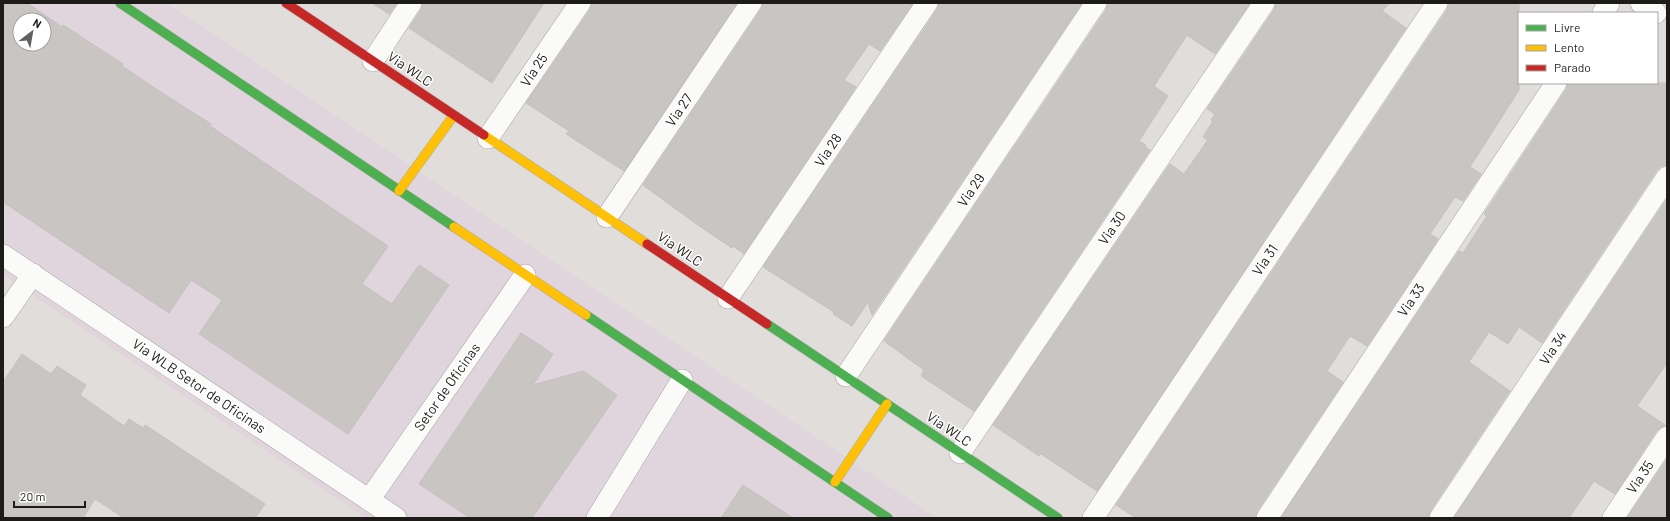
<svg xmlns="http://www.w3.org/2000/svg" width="1670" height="521" font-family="Barlow,sans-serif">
<rect width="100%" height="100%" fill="#e0ddda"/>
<!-- commercial -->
<path fill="#e0d5dd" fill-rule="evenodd" d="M 3,3 L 166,3 L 937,518 L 366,518 L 3,275 ZM 20,20 L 44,20 L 44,44 L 20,44 Z"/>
<!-- building -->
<path fill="#c8c5c3" stroke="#c3c0be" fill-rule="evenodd" d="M 3,3 L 27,3 L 62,27 L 63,25 L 123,64 L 122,66 L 150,85 L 211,124 L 210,126 L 388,246 L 362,284 L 392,304 L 419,265 L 449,285 L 348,434 L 199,334 L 222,300 L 191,280 L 169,313 L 3,202 ZM 20,20 L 44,20 L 44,44 L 20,44 Z
M 372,3 L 397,3 L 389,14 Z
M 423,3 L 544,3 L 492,83 L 409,28 L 421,10 Z
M 592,3 L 737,3 L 624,171 L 566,134 L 569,131 L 526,103 L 590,10 Z
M 763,3 L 913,3 L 880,51 L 869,44 L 844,80 L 856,87 L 744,254 L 733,246 L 732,248 L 695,223 L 643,185 L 761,10 Z
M 939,3 L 1082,3 L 872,315 L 868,302 L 852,326 L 833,314 L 834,312 L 763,267 L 937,10 Z
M 1108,3 L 1250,3 L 1215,54 L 1187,35 L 1154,86 L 1168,96 L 1139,141 L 1146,145 L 1145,147 L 1150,150 L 974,411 L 921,376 L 924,370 L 884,341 L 1106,10 Z
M 1276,3 L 1390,3 L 1382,11 L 1406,28 L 1097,491 L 1041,454 L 1039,456 L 993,425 L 1170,164 L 1184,174 L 1208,140 L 1203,137 L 1213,121 L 1211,120 L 1215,114 L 1207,109 L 1274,10 Z
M 1449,3 L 1519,3 L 1519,90 L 1470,167 L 1481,174 L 1463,201 L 1455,197 L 1430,234 L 1438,239 L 1367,346 L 1350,336 L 1327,371 L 1343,382 L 1257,511 L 1255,518 L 1136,518 L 1116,505 L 1447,10 Z
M 1568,83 L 1667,83 L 1667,165 L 1661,166 L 1657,170 L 1542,343 L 1519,327 L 1508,344 L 1489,332 L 1469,362 L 1510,391 L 1430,511 L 1428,518 L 1281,518 L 1459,251 L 1463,253 L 1487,216 L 1484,214 L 1566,90 Z
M 1667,199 L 1667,363 L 1637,406 L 1665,425 L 1657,430 L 1615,494 L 1594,481 L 1569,518 L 1454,518 Z
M 521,333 L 553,354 L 533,385 L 583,371 L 617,395 L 532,518 L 470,518 L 419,484 Z
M 22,354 L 51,374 L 57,366 L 86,385 L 80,395 L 124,426 L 129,419 L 143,428 L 145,425 L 265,504 L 255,518 L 124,518 L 95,499 L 83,518 L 3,518 L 3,382 Z
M 1667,459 L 1667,518 L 1627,518 Z
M 743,485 L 793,518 L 721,518 Z"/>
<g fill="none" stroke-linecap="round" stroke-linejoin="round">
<defs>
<path id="street" d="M 1641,3 L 1656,13
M 1603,13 L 1609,3
M 373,61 L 411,3
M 488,138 L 580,3
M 607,217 L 751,3
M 3,255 L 396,518
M 728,298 L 927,3
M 3,317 L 33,274
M 846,376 L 1096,3
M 960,453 L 1264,3
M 369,500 L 525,275
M 597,518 L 682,380
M 1093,518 L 1437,3
M 1267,518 L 1556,83
M 1440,518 L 1667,177
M 1613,518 L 1667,437"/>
<path id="fast" d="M 120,3 L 454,227
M 586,315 L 888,518
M 767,324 L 1058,518"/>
<path id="slow" d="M 484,135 L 647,244
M 399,191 L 454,115
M 454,227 L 586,315
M 835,482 L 887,404"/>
<path id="jam" d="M 286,3 L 484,135
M 647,244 L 767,324"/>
</defs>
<!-- street casing -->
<use href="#street" stroke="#aba8a5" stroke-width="22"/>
<!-- fast casing -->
<use href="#fast" stroke="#aba8a5" stroke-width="10"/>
<!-- slow casing -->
<use href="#slow" stroke="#aba8a5" stroke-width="10"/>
<!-- jam casing -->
<use href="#jam" stroke="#aba8a5" stroke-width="10"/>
<!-- street -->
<use href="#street" stroke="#fafaf9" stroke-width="21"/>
<!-- fast -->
<use href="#fast" stroke="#4caf50" stroke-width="9"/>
<!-- slow -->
<use href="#slow" stroke="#ffc107" stroke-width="9"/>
<!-- jam -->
<use href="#jam" stroke="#c62828" stroke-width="9"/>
</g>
<g text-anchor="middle" stroke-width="3" stroke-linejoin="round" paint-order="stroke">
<!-- street labels -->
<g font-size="14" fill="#1e1c19" stroke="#fff">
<text transform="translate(410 69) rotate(34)" y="5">Via WLC</text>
<text transform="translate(534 70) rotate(-56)" y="5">Via 25</text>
<text transform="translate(679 110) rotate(-56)" y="5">Via 27</text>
<text transform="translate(828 150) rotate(-56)" y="5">Via 28</text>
<text transform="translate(971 190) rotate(-56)" y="5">Via 29</text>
<text transform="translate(1112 228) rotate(-56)" y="5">Via 30</text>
<text transform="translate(680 249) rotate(34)" y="5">Via WLC</text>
<text transform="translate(1265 260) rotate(-56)" y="5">Via 31</text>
<text transform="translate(1411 300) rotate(-56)" y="5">Via 33</text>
<text transform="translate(1553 348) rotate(-56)" y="5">Via 34</text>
<text transform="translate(199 386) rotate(34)" y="5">Via WLB Setor de Oficinas</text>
<text transform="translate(447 387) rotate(-55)" y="5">Setor de Oficinas</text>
<text transform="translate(949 429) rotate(34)" y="5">Via WLC</text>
<text transform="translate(1640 477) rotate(-56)" y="5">Via 35</text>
</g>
</g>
<!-- border -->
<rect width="1670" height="521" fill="none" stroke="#1e1c19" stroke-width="8"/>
<!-- legend -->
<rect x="1518" y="12" width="140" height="72" fill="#ffffff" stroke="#a5a4a3"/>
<rect x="1526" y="25" width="20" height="6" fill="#4caf50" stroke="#a5a4a3"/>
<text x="1554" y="32" font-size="12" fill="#1e1c19">Livre</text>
<rect x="1526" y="45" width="20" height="6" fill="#ffc107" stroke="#a5a4a3"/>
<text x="1554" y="52" font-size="12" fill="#1e1c19">Lento</text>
<rect x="1526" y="65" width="20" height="6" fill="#c62828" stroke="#a5a4a3"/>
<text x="1554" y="72" font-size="12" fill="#1e1c19">Parado</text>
<!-- north arrow -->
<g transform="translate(32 32) rotate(31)"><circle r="19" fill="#ffffff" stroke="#a5a4a3"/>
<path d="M0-3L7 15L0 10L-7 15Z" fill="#62605d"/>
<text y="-6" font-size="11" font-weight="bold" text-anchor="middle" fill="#1e1c19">N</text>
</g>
<!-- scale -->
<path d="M14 501v6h71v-6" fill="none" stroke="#1e1c19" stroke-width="2"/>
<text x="20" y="501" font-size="12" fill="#1e1c19" stroke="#ffffff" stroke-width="3" paint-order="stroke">20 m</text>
</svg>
